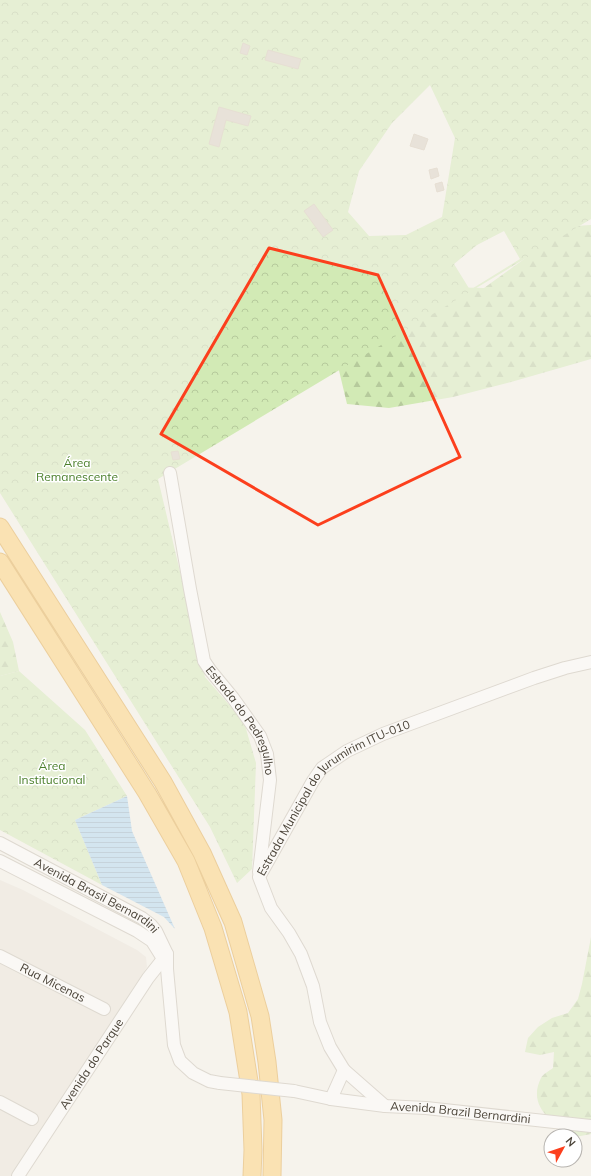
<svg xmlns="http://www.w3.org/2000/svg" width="591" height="1176" font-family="Mulish,sans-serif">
<defs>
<pattern id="forest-firs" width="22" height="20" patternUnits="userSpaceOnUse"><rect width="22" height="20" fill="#d2eab5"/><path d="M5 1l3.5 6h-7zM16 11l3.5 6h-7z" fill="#b6ca9c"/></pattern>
<pattern id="park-crowns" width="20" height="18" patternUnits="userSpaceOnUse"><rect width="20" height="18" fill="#d2eab5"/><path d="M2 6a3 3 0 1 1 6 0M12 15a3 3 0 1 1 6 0" fill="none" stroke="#b6ca9c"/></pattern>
<pattern id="water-rules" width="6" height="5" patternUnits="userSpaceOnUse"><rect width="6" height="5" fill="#a9d4f2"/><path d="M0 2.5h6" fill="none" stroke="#8caec5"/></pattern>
</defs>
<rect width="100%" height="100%" fill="#f6f3ec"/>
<!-- residential -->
<path fill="#eae5da" d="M 0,880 L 23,890 L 137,950 L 146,957 L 147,967 L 113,1020 L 11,1176 L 0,1176 Z"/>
<!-- forest -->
<path fill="url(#forest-firs)" d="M 591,225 L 591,359 L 511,382 L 453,397 L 389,408 L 347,404 L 331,337 L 444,287 L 484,288 L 531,254 L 575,226 Z
M 0,612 L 13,642 L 19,671 L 0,676 Z
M 591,937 L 591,1134 L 575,1137 L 572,1136 C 552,1122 527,1106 541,1078 C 543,1074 549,1071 553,1068 L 554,1052 L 540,1055 L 525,1052 L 528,1038 L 538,1027 L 552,1018 L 568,1013 L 578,999 L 582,984 Z"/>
<!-- park -->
<path fill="url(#park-crowns)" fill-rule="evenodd" d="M 0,0 L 591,0 L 591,219 L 158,479 L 205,677 L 244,722 L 256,763 L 252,869 L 237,883 L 210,827 L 0,493 ZM 430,85 L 455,138 L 442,217 L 406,235 L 369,236 L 348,212 L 359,171 L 392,123 ZM 504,231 L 520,259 L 470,290 L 454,264 L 477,245 Z
M 19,671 L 85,730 L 127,796 L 75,820 L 102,885 L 0,830 L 0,676 Z"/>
<!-- water -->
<path fill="url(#water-rules)" d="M 127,796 L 132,831 L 175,929 L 164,917 L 102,885 L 75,820 Z"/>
<!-- building -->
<path fill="#d8cfc1" stroke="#d3c7b4" d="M 243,43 L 250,46 L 247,55 L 240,53 Z
M 268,50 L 301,59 L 298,69 L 265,60 Z
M 219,107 L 251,116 L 248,126 L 226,120 L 219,147 L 209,144 Z
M 414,134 L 428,139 L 424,150 L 410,146 Z
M 437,168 L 439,176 L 431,179 L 429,170 Z
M 442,182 L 444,190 L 437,192 L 435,184 Z
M 314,204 L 333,230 L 323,237 L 304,211 Z
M 178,451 L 180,459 L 173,460 L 171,452 Z"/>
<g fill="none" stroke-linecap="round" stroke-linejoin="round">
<defs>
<g id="minor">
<path id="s1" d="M 170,473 L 190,589 L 204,661 L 210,670 L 233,698 L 260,736 L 267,754 L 270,780 L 259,872"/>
<path id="s2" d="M 0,843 L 142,918 L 151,925 L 156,931 L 167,954 L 167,969 L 174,1045 L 180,1061 L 193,1073 L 209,1081 L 220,1083"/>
<path d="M 0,861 L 137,931 L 152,941 L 162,957"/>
<path id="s3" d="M 0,956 L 104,1009"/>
<path id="s4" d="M 294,1091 L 331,1099 L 385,1106 L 426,1108 L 591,1126"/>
<path d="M 331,1099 L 344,1070"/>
<path d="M 0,1102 L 32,1119"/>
<path id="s5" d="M 385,1106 L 344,1070 L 330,1047 L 320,1022 L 313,986 L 301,954 L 289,933 L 271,908 L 259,877 L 313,781 L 322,768 L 347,751 L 383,734 L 534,678 L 565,668 L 591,662"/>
<path id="s6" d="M 18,1176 L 148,978 L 167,954"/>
</g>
<path id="highway" d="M 0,527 L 163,782 L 202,853 L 233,922 L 260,1016 L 267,1062 L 273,1120 L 272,1176
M 0,562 L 147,793 L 186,861 L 213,928 L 238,1012 L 251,1094 L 253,1150 L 252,1176"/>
</defs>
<!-- minor casing -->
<use href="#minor" stroke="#c2bbae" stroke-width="14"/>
<!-- highway casing -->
<use href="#highway" stroke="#e0a43c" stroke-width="19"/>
<!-- minor -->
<use href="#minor" stroke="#fff" stroke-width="12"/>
<!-- highway -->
<use href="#highway" stroke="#ffcf6e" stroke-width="17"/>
<defs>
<path id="minor-bridge" d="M 220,1083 L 294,1091"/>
</defs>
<!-- minor-bridge casing -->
<use href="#minor-bridge" stroke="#c2bbae" stroke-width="14" stroke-linecap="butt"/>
<!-- minor-bridge -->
<use href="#minor-bridge" stroke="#fff" stroke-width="12"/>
</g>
<!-- marked area -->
<path d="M0 0H591V1176H0ZM 269,248 L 378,275 L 460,457 L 318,525 L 161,434 Z" fill="#f6f3ec" fill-opacity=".55" fill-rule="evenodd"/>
<path fill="none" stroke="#fc3f1d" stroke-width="3" stroke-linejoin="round" d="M 269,248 L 378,275 L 460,457 L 318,525 L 161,434 Z"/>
<g text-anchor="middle" stroke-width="3" stroke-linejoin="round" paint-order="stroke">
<!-- park labels -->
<g font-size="12" fill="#4a7f2a" stroke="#fff">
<text x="77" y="467">Área<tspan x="77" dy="14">Remanescente</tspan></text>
<text x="52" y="770">Área<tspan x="52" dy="14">Institucional</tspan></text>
</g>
<!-- street labels -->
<g font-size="12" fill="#4b4439" stroke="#fff">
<text dy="4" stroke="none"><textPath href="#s1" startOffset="262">Estrada do Pedregulho</textPath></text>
<text dy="4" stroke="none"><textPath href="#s5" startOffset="381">Estrada Municipal do Jurumirim ITU-010</textPath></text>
<text dy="4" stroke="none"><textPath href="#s2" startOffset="110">Avenida Brasil Bernardini</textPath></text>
<text dy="4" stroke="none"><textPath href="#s3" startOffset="59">Rua Micenas</textPath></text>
<text dy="4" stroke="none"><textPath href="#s6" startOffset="134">Avenida do Parque</textPath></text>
<text dy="4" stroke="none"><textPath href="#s4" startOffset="168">Avenida Brazil Bernardini</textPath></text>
</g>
</g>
<!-- north arrow -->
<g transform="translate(563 1148) rotate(50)"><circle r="19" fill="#ffffff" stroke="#b7b4b0"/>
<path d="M0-3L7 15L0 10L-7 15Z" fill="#fc3f1d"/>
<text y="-6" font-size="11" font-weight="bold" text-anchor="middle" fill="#4b4439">N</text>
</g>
</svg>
